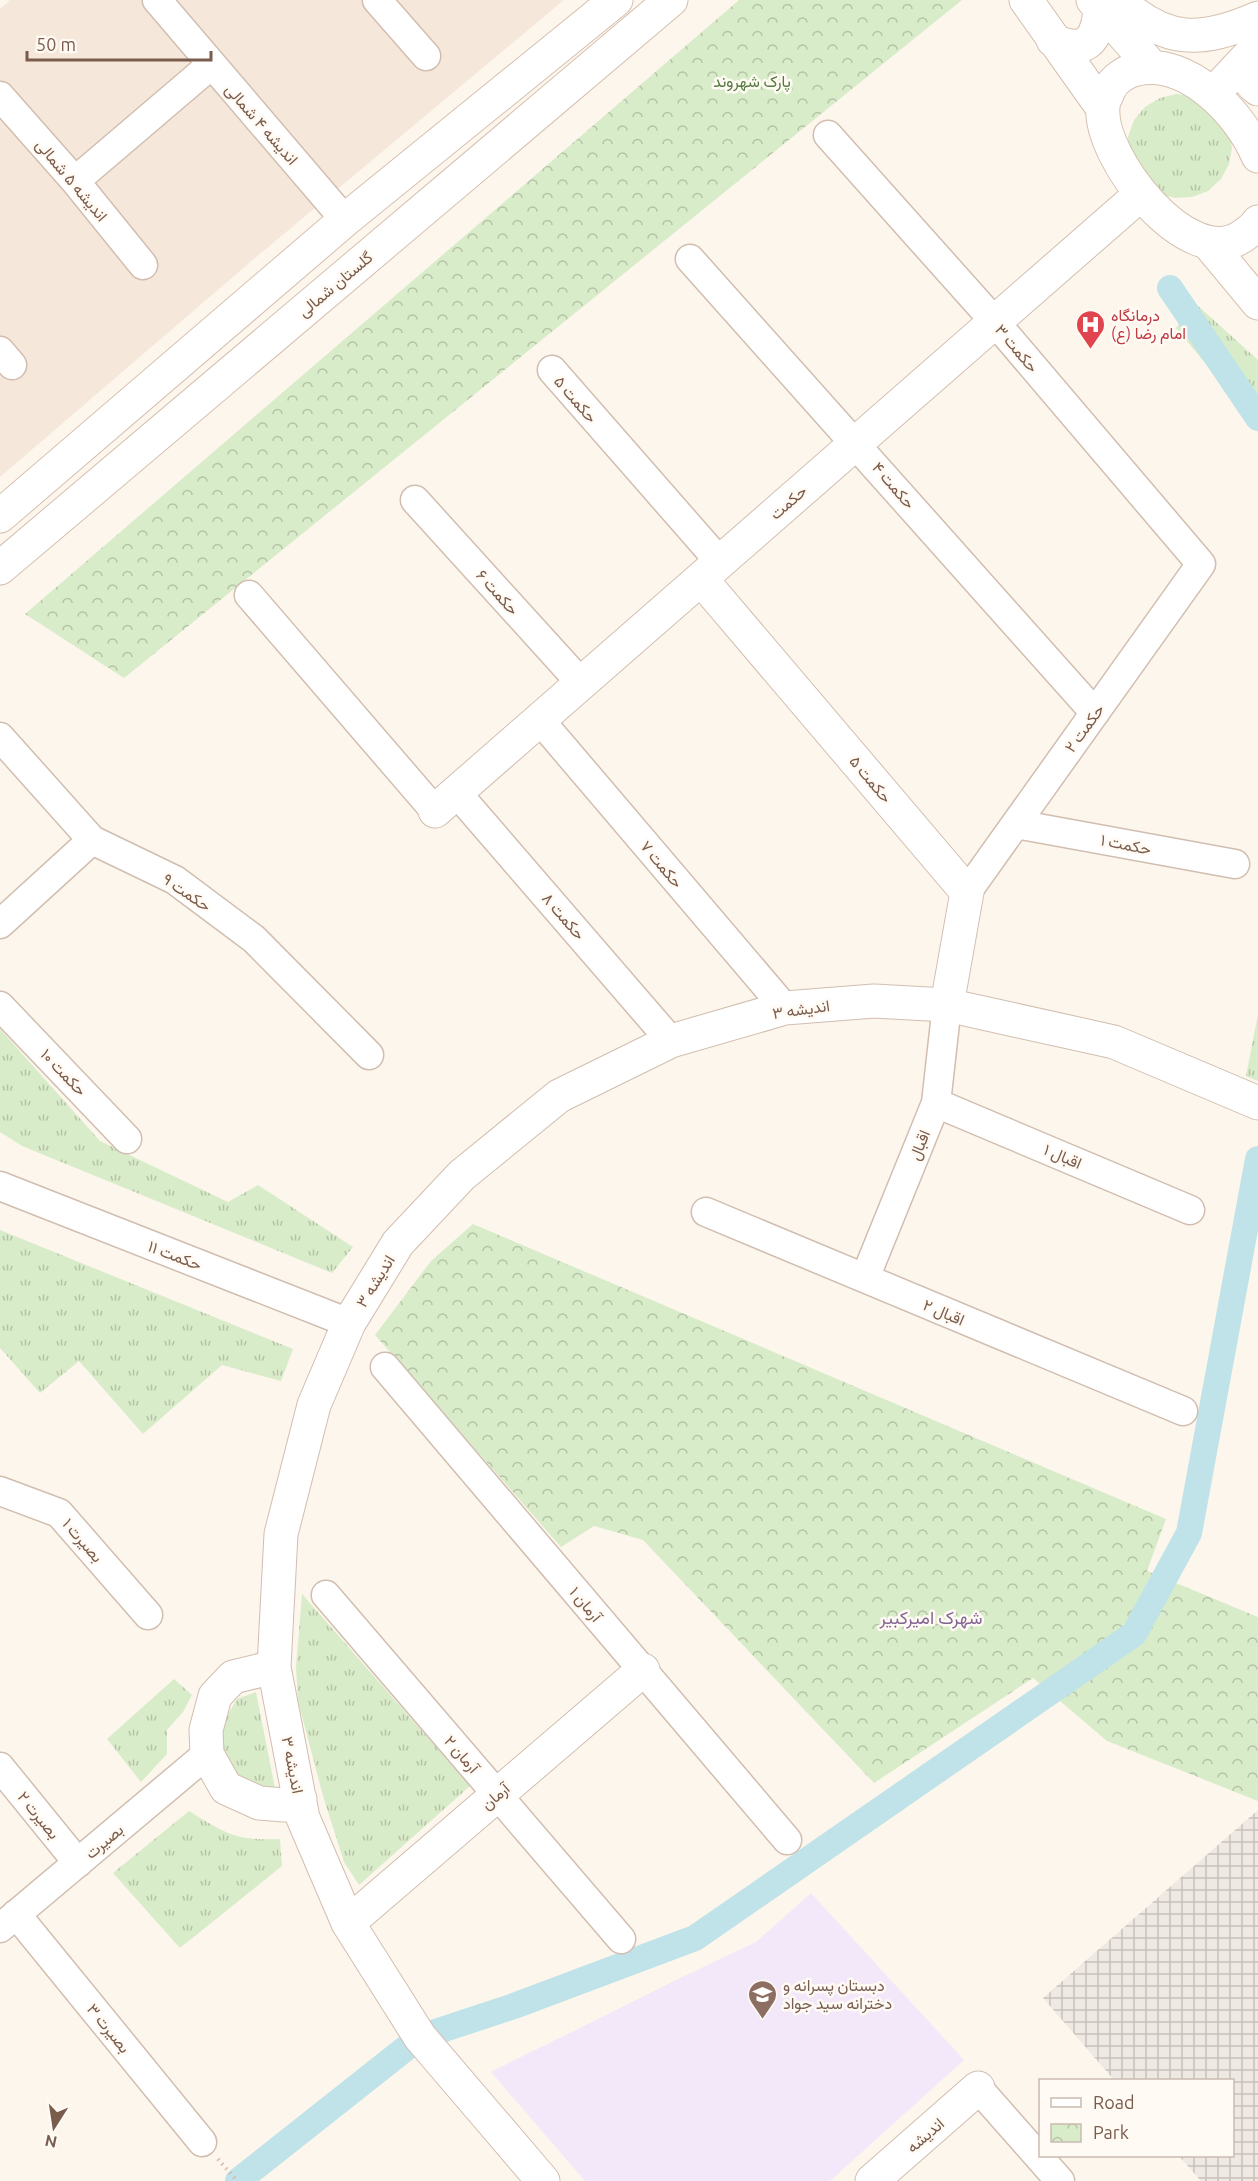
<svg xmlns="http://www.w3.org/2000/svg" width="1258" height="2181" font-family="Ubuntu,Vazirmatn,sans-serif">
<defs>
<pattern id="industrial-grid" width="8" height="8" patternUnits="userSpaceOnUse" patternTransform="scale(1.5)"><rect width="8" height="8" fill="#efe9e4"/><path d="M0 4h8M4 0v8" fill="none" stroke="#c7c0bb"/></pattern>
<pattern id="grass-tufts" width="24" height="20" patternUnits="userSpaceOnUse" patternTransform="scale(1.5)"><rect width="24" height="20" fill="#d8ecc9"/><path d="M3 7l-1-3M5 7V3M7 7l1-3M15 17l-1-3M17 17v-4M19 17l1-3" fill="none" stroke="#b4c2a5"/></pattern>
<pattern id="park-crowns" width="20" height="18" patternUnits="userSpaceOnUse" patternTransform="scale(1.5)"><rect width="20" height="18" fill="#d8ecc9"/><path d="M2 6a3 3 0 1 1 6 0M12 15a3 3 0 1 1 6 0" fill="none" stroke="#b4c2a5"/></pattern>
</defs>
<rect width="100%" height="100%" fill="#fdf6ec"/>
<!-- residential -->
<path fill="#f5e8da" d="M 10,0 L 564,0 L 248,264 L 0,477 L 0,9 Z"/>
<!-- industrial -->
<path fill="url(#industrial-grid)" d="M 1258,1810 L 1258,2181 L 1201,2181 L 1179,2156 L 1232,2156 L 1232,2080 L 1114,2080 L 1043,1998 Z"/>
<!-- education -->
<path fill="#f3e8fa" d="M 811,1893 L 964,2060 L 830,2181 L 585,2181 L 491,2072 L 678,1979 L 756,1942 Z"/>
<!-- grass -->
<path fill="url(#grass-tufts)" d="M 1176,94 L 1194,96 L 1230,131 L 1232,148 L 1229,164 L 1221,179 L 1208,191 L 1192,197 L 1175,198 L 1158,194 L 1128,154 L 1128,137 L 1134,120 L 1145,107 L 1160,98 Z
M 1196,304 L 1258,360 L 1258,427 L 1176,328 Z
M 1258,1014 L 1258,1081 L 1246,1076 Z
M 0,1029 L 100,1141 L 228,1202 L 258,1185 L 353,1247 L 332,1273 L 22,1146 L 0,1132 Z
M 0,1230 L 293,1349 L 281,1381 L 222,1365 L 143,1434 L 79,1361 L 40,1393 L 0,1348 Z
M 302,1594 L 470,1786 L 359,1885 L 344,1862 L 323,1796 L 298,1701 L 296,1668 Z
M 174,1679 L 192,1695 L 183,1712 L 167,1730 L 167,1754 L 141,1782 L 107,1739 Z
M 256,1692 L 275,1788 L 257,1787 L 240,1778 L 223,1753 L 223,1722 L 237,1699 Z
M 189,1811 C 225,1833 235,1841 280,1839 L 282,1866 L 180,1948 L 113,1873 Z"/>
<!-- park -->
<path fill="url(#park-crowns)" d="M 739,0 L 962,0 L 124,678 L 25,614 Z
M 473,1224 L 1166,1519 L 1147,1571 L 1258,1617 L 1258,1801 L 1107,1741 L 1033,1678 L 874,1783 L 643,1540 L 594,1526 L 561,1547 L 375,1335 L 431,1261 Z"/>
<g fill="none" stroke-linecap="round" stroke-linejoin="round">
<!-- canal -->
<path stroke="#bfe3e8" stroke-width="26" d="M 1170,288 L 1258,418
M 238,2181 L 420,2037 L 514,2006 L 695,1938 L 1134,1634 L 1189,1533 L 1258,1159"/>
<defs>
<path id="minor" d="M 157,0 L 345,220
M 377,0 L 426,56
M 0,96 L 75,181 L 143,265
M 828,135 L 995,322 L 1201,564 L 967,892
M 75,181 L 211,65
M 690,259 L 1095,713
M 0,351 L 12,365
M 552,370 L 720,562
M 415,500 L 581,683
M 249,595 L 435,811
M 539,719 L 785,1008
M 0,737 L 92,840 L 175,880 L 254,939 L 369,1055
M 456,792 L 671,1041
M 1016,824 L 1235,864
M 0,924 L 92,840
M 0,1006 L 127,1139
M 936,1103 L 1190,1210
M 0,1186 L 349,1323
M 706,1212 L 1183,1411
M 865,1278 L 936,1103 L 947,1005
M 385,1367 L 787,1840
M 0,1491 L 59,1513 L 148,1615
M 326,1595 L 621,1939
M 0,1767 L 78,1863
M 16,1914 L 202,2142
M 0,1928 L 207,1754
M 978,2088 L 1060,2181"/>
<path id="tertiary" d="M 701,579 L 967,892 L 947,1005
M 435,811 L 1141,194
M 274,1667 L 233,1677 L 215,1696 L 206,1730 L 207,1754 L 226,1788 L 259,1803 L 285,1805 L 300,1799
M 348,1923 L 643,1670
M 543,2181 L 420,2037 L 348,1923 L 303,1818 L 274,1667 L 281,1534 L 314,1405 L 349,1323 L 398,1243 L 462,1175 L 559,1096 L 671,1041 L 785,1008 L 874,1001 L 947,1005 L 1114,1042 L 1258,1103
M 872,2181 L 978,2088"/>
<path id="secondary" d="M 1026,0 L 1102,107
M 1093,0 L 1151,66
M 1118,0 C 1166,44 1201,43 1258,18
M 1053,40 C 1084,55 1097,42 1100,10
M 1250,55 C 1244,68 1245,80 1258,89
M 1213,94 L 1258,46
M 1258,156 C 1240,113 1188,58 1137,69 C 1126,71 1113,80 1109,90 C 1107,95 1103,102 1103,107 C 1098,157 1188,272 1241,237 C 1248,232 1254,229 1258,222
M 1209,244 L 1258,303
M 0,516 L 345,220 L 616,0
M 0,568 L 671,0"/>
</defs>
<!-- minor casing -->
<use href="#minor" stroke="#d1beb0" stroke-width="31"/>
<!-- tertiary casing -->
<use href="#tertiary" stroke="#d1beb0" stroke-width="35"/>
<!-- secondary casing -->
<use href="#secondary" stroke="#d6c0b0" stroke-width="35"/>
<!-- path -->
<path stroke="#d9b8a5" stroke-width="4" stroke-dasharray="1.5 4.5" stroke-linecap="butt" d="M 218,2159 L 237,2181"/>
<!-- minor -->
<use href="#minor" stroke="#fff" stroke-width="28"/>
<!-- tertiary -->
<use href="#tertiary" stroke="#fff" stroke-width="33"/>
<!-- secondary -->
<use href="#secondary" stroke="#fff" stroke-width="33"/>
</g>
<!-- icons -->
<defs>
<symbol id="hospital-pin" viewBox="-11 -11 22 30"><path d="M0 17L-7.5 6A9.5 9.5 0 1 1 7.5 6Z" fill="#e0444e" stroke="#fffaf3"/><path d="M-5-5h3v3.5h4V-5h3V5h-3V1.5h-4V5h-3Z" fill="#fff"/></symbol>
<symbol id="school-pin" viewBox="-11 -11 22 30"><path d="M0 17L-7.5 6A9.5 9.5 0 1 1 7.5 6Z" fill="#8d6e63" stroke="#fffaf3"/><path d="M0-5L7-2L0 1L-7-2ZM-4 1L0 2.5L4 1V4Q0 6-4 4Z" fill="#fff"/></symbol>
</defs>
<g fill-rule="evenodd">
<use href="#hospital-pin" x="1074" y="308" width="33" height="45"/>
<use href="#school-pin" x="746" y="1978" width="33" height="45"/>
</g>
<g text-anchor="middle" stroke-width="5" stroke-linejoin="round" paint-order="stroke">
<!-- park labels -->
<g font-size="16" fill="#537a41" stroke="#fffaf3">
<text x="752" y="87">پارک شهروند</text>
</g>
<!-- street labels -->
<g font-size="16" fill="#7a5c4d" stroke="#fffaf3">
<text transform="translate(262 124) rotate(49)" y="6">اندیشه ۴ شمالی</text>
<text transform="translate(72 180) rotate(50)" y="6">اندیشه ۵ شمالی</text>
<text transform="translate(335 284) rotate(-40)" y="6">گلستان شمالی</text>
<text transform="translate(1017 348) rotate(50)" y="6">حکمت ۳</text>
<text transform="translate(576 399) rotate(49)" y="6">حکمت ۵</text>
<text transform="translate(894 485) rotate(49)" y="6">حکمت ۴</text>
<text transform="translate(788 502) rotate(-41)" y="6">حکمت</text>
<text transform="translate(498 592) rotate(48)" y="6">حکمت ۶</text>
<text transform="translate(1084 728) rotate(-54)" y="6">حکمت ۲</text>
<text transform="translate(871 779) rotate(50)" y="6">حکمت ۵</text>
<text transform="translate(1126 844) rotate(11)" y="6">حکمت ۱</text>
<text transform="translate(662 864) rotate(50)" y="6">حکمت ۷</text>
<text transform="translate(187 892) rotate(34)" y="6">حکمت ۹</text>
<text transform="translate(564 916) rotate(49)" y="6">حکمت ۸</text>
<text transform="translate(801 1009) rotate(-8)" y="6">اندیشه ۳</text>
<text transform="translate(64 1072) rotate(46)" y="6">حکمت ۱۰</text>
<text transform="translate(919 1145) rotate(-68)" y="6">اقبال</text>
<text transform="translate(1063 1156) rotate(23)" y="6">اقبال ۱</text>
<text transform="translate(175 1255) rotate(21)" y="6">حکمت ۱۱</text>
<text transform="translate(375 1281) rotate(-58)" y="6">اندیشه ۳</text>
<text transform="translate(944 1312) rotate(23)" y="6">اقبال ۲</text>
<text transform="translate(83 1540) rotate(49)" y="6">بصیرت ۱</text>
<text transform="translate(586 1604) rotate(50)" y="6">آرمان ۱</text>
<text transform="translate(462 1754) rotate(49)" y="6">آرمان ۲</text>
<text transform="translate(293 1765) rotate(79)" y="6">اندیشه ۳</text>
<text transform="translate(495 1796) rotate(-41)" y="6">آرمان</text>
<text transform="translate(39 1815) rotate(51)" y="6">بصیرت ۲</text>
<text transform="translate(104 1841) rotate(-40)" y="6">بصیرت</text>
<text transform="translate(109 2028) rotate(51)" y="6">بصیرت ۳</text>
<text transform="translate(925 2135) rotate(-41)" y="6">اندیشه</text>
</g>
<!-- health labels -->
<g font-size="16" fill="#be3a42" stroke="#fffaf3" text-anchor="start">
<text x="1111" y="321">درمانگاه<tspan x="1111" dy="18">امام رضا (ع)</tspan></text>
</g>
<!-- education labels -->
<g font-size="16" fill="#785e54" stroke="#fffaf3" text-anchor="start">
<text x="783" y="1991">دبستان پسرانه و<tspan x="783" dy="18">دخترانه سید جواد</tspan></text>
</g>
<!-- neighbourhood labels -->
<g font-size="18" fill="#846695" stroke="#fffaf3">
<text x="931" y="1624">شهرک امیرکبیر</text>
</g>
</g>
<!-- legend -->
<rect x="1039" y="2079" width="195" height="78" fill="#fffaf3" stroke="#cabbb1" stroke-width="1.5"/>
<rect x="1051" y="2098" width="30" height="9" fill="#ffffff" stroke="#cabbb1" stroke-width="1.5"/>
<text x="1093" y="2109" font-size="18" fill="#7a5c4d">Road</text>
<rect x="1051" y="2124" width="30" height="18" fill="url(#park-crowns)" stroke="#cabbb1" stroke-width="1.5"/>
<text x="1093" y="2139" font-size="18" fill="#7a5c4d">Park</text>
<!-- north arrow -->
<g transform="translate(54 2127) rotate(192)" stroke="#fffaf3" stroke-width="4.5" paint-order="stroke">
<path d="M0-4.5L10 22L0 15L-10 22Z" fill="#7a5c4d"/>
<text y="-9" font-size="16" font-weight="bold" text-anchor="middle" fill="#7a5c4d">N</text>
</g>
<!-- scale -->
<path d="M27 51v9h184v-9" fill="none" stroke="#7a5c4d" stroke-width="3"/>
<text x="36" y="51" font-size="18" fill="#7a5c4d" stroke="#fffaf3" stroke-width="4.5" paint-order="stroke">50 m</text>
</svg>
